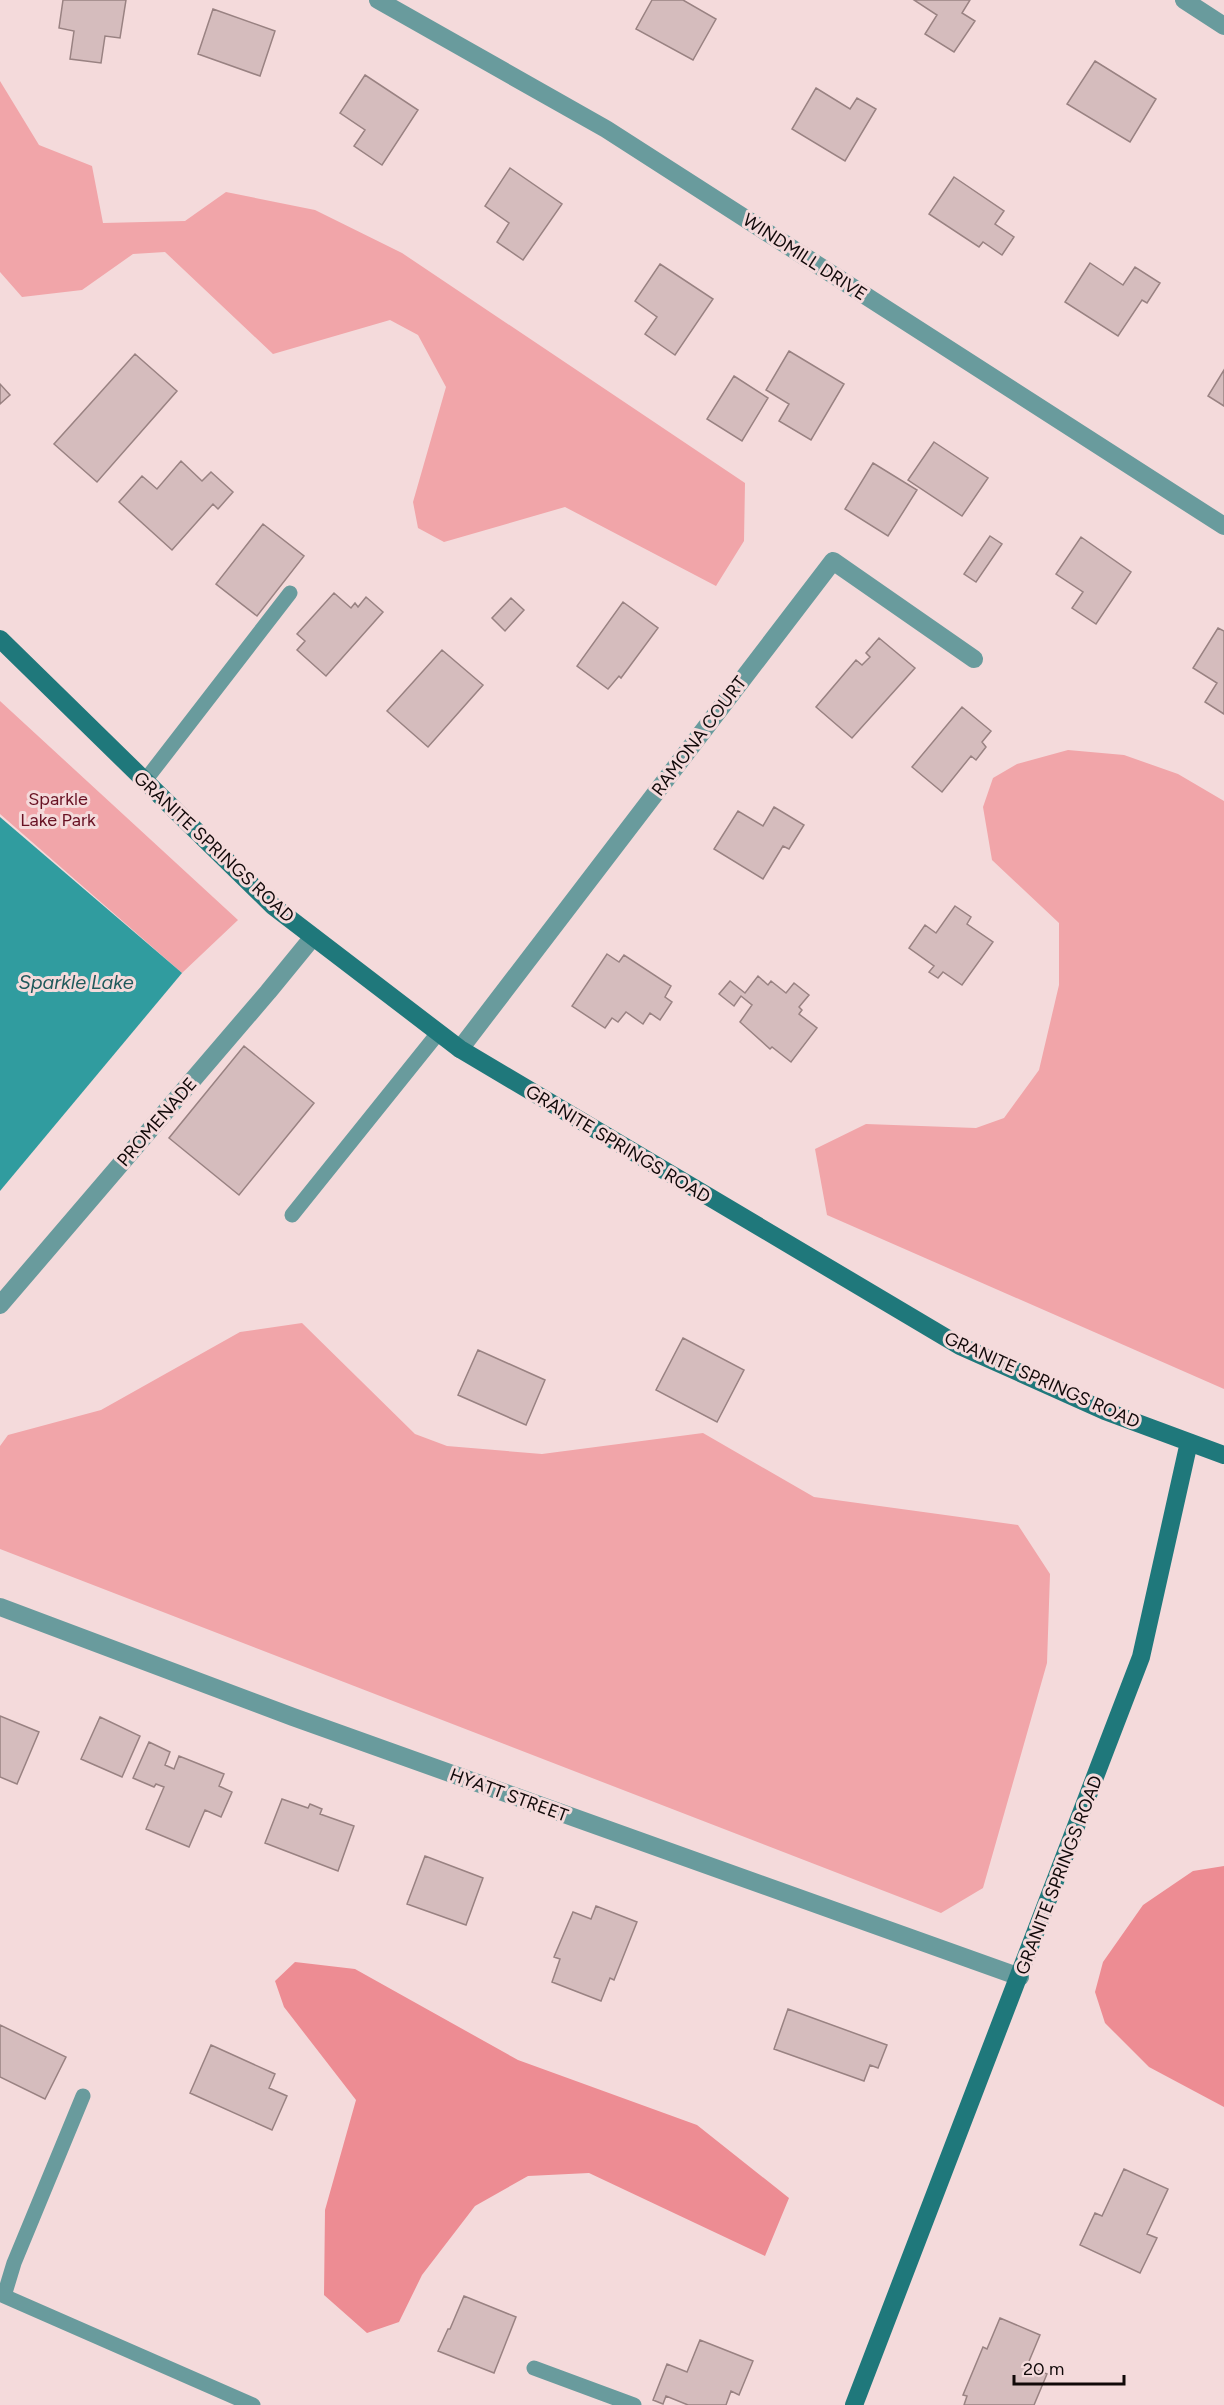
<svg xmlns="http://www.w3.org/2000/svg" width="1224" height="2405" font-family="Figtree,sans-serif">
<rect width="100%" height="100%" fill="#f4dadb"/>
<!-- green -->
<path fill="#f1a5a9" d="M 0,81 L 39,145 L 92,166 L 103,223 L 185,221 L 226,192 L 315,210 L 402,253 L 745,483 L 744,541 L 716,586 L 565,507 L 444,542 L 418,528 L 413,502 L 446,387 L 418,335 L 390,320 L 273,354 L 165,252 L 133,254 L 82,290 L 22,297 L 0,272 Z
M 0,701 L 238,920 L 182,973 L 0,814 Z
M 1068,750 L 1124,755 L 1178,774 L 1224,801 L 1224,1389 L 827,1215 L 815,1149 L 866,1124 L 976,1128 L 1004,1118 L 1039,1070 L 1059,985 L 1059,923 L 992,860 L 983,807 L 993,778 L 1017,764 Z
M 302,1323 L 415,1434 L 447,1446 L 542,1454 L 703,1433 L 814,1497 L 1018,1525 L 1050,1574 L 1047,1663 L 983,1888 L 941,1913 L 0,1549 L 0,1446 L 8,1435 L 101,1410 L 240,1332 Z"/>
<!-- forest -->
<path fill="#ed8c93" d="M 1224,1866 L 1224,2107 L 1149,2067 L 1105,2023 L 1095,1992 L 1103,1962 L 1143,1905 L 1193,1871 Z
M 295,1962 L 355,1969 L 518,2060 L 697,2125 L 789,2198 L 765,2256 L 589,2173 L 528,2176 L 475,2206 L 422,2275 L 399,2322 L 367,2333 L 324,2295 L 325,2210 L 356,2100 L 284,2007 L 275,1981 Z"/>
<!-- water -->
<path fill="#309c9f" d="M 0,817 L 182,973 L 0,1191 Z"/>
<!-- building -->
<path fill="#d5bcbd" stroke="#998282" stroke-width="1.5" d="M 63,0 L 126,0 L 120,38 L 105,36 L 101,63 L 70,59 L 74,31 L 59,28 Z
M 652,0 L 683,0 L 716,19 L 693,60 L 636,29 Z
M 914,0 L 970,0 L 962,13 L 975,21 L 954,52 L 925,34 L 937,15 Z
M 213,9 L 275,31 L 260,76 L 198,54 Z
M 1095,61 L 1156,99 L 1130,142 L 1067,104 Z
M 365,75 L 418,110 L 382,165 L 354,146 L 365,130 L 340,113 Z
M 816,88 L 850,109 L 857,98 L 876,109 L 845,161 L 792,129 Z
M 510,168 L 562,204 L 523,260 L 497,242 L 509,223 L 485,206 Z
M 954,177 L 1004,211 L 995,224 L 1014,237 L 1002,255 L 983,242 L 979,247 L 929,214 Z
M 1090,263 L 1123,285 L 1135,267 L 1160,283 L 1147,303 L 1142,300 L 1118,336 L 1065,302 Z
M 660,264 L 713,299 L 675,355 L 645,334 L 657,317 L 635,301 Z
M 789,351 L 844,384 L 811,440 L 779,421 L 789,404 L 766,390 Z
M 135,354 L 177,391 L 97,482 L 54,444 Z
M 1224,370 L 1224,406 L 1208,396 Z
M 734,376 L 768,398 L 742,441 L 707,419 Z
M 0,384 L 10,395 L 0,404 Z
M 934,442 L 988,478 L 962,516 L 908,480 Z
M 181,461 L 202,481 L 211,472 L 233,492 L 218,509 L 213,504 L 172,550 L 119,502 L 142,476 L 157,489 Z
M 873,463 L 917,490 L 888,536 L 845,509 Z
M 263,524 L 304,556 L 257,616 L 216,584 Z
M 990,536 L 1002,544 L 976,582 L 964,574 Z
M 1081,537 L 1131,572 L 1096,624 L 1072,608 L 1083,592 L 1056,574 Z
M 334,593 L 351,608 L 355,603 L 358,607 L 366,597 L 383,612 L 326,676 L 297,650 L 305,641 L 297,634 Z
M 511,598 L 524,610 L 505,631 L 492,618 Z
M 623,602 L 658,628 L 621,678 L 619,676 L 608,689 L 577,666 Z
M 1218,628 L 1224,631 L 1224,714 L 1205,702 L 1217,683 L 1193,668 Z
M 879,638 L 915,668 L 852,738 L 816,707 L 856,660 L 862,665 L 870,657 L 866,653 Z
M 442,650 L 483,685 L 428,747 L 387,711 Z
M 962,707 L 991,731 L 982,742 L 986,747 L 976,760 L 971,756 L 942,792 L 912,767 Z
M 774,807 L 804,825 L 789,849 L 783,846 L 763,879 L 714,849 L 738,811 L 763,826 Z
M 955,906 L 971,917 L 967,924 L 993,942 L 962,985 L 943,972 L 938,978 L 929,972 L 934,966 L 909,948 L 925,925 L 936,933 Z
M 607,954 L 619,962 L 624,955 L 671,986 L 665,997 L 672,1002 L 660,1020 L 650,1013 L 643,1024 L 626,1012 L 618,1022 L 612,1018 L 605,1028 L 572,1006 Z
M 758,976 L 768,985 L 771,981 L 786,993 L 794,983 L 809,995 L 799,1007 L 802,1010 L 799,1014 L 817,1028 L 791,1062 L 772,1047 L 770,1049 L 740,1022 L 752,1005 L 741,996 L 734,1006 L 719,994 L 730,981 L 745,993 Z
M 244,1046 L 314,1103 L 239,1195 L 169,1138 Z
M 683,1338 L 744,1370 L 717,1422 L 656,1390 Z
M 478,1350 L 545,1380 L 526,1425 L 458,1395 Z
M 0,1716 L 39,1732 L 17,1784 L 0,1777 Z
M 100,1717 L 140,1736 L 122,1777 L 81,1759 Z
M 149,1742 L 170,1752 L 165,1765 L 174,1769 L 179,1756 L 224,1774 L 219,1786 L 232,1792 L 221,1817 L 205,1810 L 189,1847 L 146,1829 L 164,1787 L 156,1784 L 154,1787 L 133,1778 Z
M 282,1799 L 308,1808 L 310,1804 L 322,1809 L 320,1814 L 354,1826 L 338,1871 L 265,1843 Z
M 425,1856 L 483,1878 L 466,1925 L 407,1904 Z
M 596,1906 L 637,1922 L 614,1980 L 610,1978 L 601,2001 L 552,1982 L 560,1959 L 554,1957 L 573,1912 L 591,1919 Z
M 788,2009 L 887,2045 L 878,2068 L 870,2065 L 864,2081 L 774,2049 Z
M 0,2025 L 66,2057 L 45,2099 L 0,2077 Z
M 211,2045 L 275,2074 L 269,2088 L 287,2096 L 272,2130 L 190,2093 Z
M 1124,2169 L 1168,2189 L 1147,2234 L 1157,2238 L 1140,2273 L 1080,2245 L 1095,2213 L 1102,2216 Z
M 464,2296 L 516,2317 L 494,2373 L 438,2351 L 448,2329 L 450,2329 Z
M 1000,2318 L 1040,2335 L 1027,2366 L 1047,2374 L 1034,2405 L 964,2405 L 967,2396 L 963,2395 L 983,2347 L 987,2349 Z
M 700,2340 L 753,2361 L 739,2395 L 731,2391 L 726,2405 L 688,2405 L 666,2396 L 663,2404 L 653,2400 L 667,2364 L 687,2372 Z"/>
<g fill="none" stroke-linecap="round" stroke-linejoin="round">
<!-- lane -->
<path stroke="#699b9d" stroke-width="15" d="M 144,782 L 290,593
M 292,1215 L 439,1032
M 83,2096 L 14,2263 L 4,2296 L 253,2405
M 534,2368 L 634,2405"/>
<!-- street -->
<path stroke="#699b9d" stroke-width="18" d="M 378,0 L 606,129 L 1224,526
M 1184,0 L 1224,26
M 460,1049 L 833,561 L 974,659
M 0,1305 L 268,992 L 313,937
M 0,1607 L 293,1717 L 1020,1977"/>
<!-- secondary -->
<path stroke="#1f787b" stroke-width="18" d="M 0,639 L 273,906 L 460,1049 L 960,1346 L 1105,1411 L 1224,1455
M 854,2405 L 1141,1657 L 1189,1442"/>
</g>
<g text-anchor="middle" stroke-width="6" stroke-linejoin="round" paint-order="stroke">
<!-- street labels -->
<g font-size="18" fill="#110909" stroke="#f4dadb">
<text transform="translate(805 257) rotate(33)" y="6">WINDMILL DRIVE</text>
<text transform="translate(699 736) rotate(-53)" y="6">RAMONA COURT</text>
<text transform="translate(214 847) rotate(43)" y="6">GRANITE SPRINGS ROAD</text>
<text transform="translate(157 1122) rotate(-49)" y="6">PROMENADE</text>
<text transform="translate(618 1144) rotate(31)" y="6">GRANITE SPRINGS ROAD</text>
<text transform="translate(1042 1380) rotate(24)" y="6">GRANITE SPRINGS ROAD</text>
<text transform="translate(509 1795) rotate(20)" y="6">HYATT STREET</text>
<text transform="translate(1059 1875) rotate(-69)" y="6">GRANITE SPRINGS ROAD</text>
</g>
<!-- park labels -->
<g font-size="18" fill="#681123" stroke="#f4dadb">
<text x="58" y="805">Sparkle<tspan x="58" dy="21">Lake Park</tspan></text>
</g>
<!-- water labels -->
<g font-size="20" font-style="italic" fill="#1f595b" stroke="#f4dadb">
<text x="76" y="989">Sparkle Lake</text>
</g>
</g>
<!-- scale -->
<path d="M1014 2375v9h110v-9" fill="none" stroke="#110909" stroke-width="3"/>
<text x="1023" y="2375" font-size="18" fill="#110909" stroke="#f4dadb" stroke-width="4.5" paint-order="stroke">20 m</text>
</svg>
